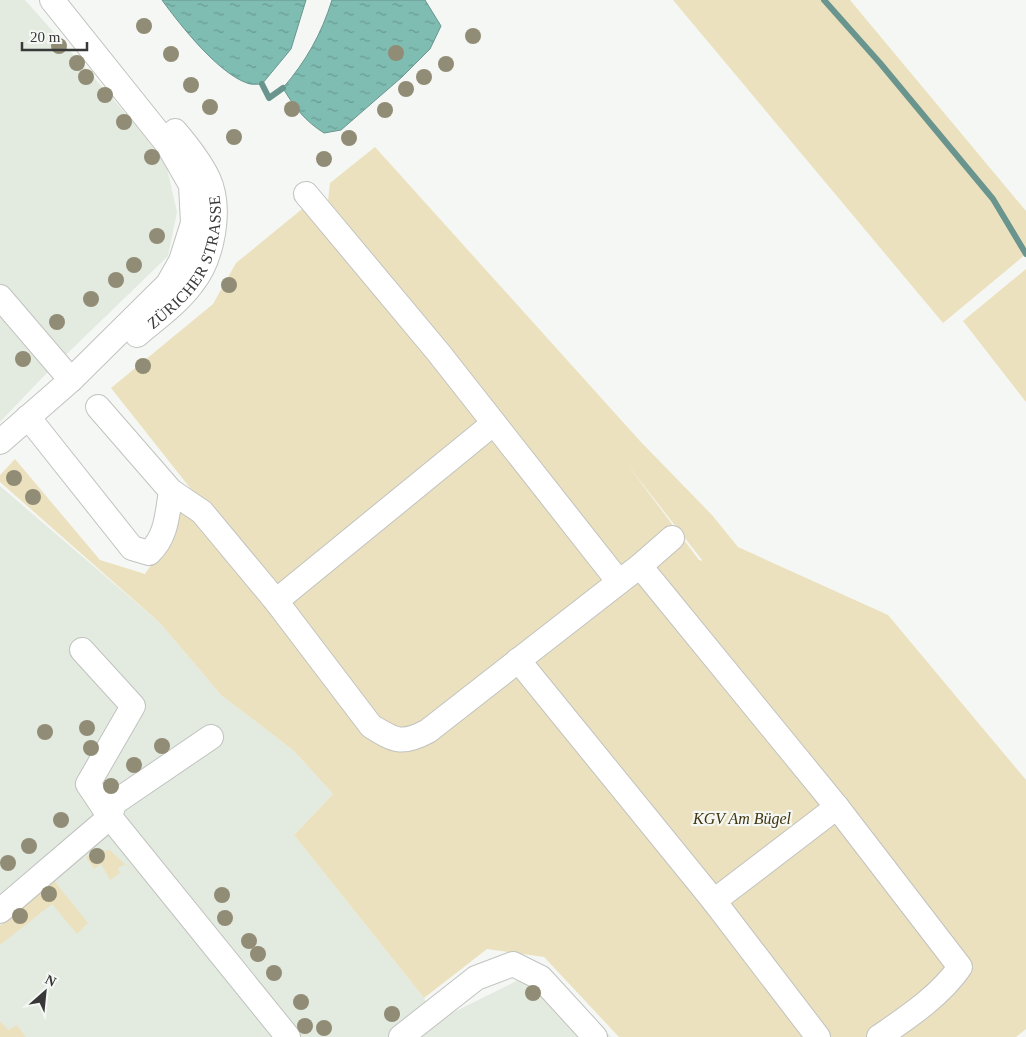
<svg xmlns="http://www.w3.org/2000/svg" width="1026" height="1037" font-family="Georgia,serif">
<defs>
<pattern id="water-ripples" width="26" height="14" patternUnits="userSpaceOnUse" patternTransform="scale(1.25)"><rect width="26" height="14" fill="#7fbdb3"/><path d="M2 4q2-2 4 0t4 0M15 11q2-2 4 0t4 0" fill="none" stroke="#699b92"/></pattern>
</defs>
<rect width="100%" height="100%" fill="#f4f7f3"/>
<!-- built -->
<path fill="#e3ebe1" d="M 0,0 L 25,0 L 136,125 L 166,164 L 177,212 L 168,256 L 42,378 L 0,422 Z
M 0,486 L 160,623 L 221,695 L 294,751 L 333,794 L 294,835 L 424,998 L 434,1022 L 545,967 L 611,1037 L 0,1037 Z"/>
<!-- green -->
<path fill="#ece1be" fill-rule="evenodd" d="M 673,0 L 850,0 L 1026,211 L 1026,254 L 943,323 Z
M 375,147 L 640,441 L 712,515 L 738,547 L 888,615 L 1026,780 L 1026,1029 L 1016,1037 L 619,1037 L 544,957 L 487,949 L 424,998 L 294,835 L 333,794 L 294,751 L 221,695 L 160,623 L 0,482 L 0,475 L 15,459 L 100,560 L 145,574 L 163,547 L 180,498 L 202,503 L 111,388 L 213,304 L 236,263 L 307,205 L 363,244 L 328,201 L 330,183 ZM 627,464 L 702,560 L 702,561 L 699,560 Z
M 1026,269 L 1026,402 L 963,321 Z
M 110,850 L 140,878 L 126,864 L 118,868 L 120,873 L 110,880 L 101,864 L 94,869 L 86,857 L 96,851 Z
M 53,879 L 88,923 L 77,934 L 52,904 L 0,945 L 0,926 Z
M 0,1021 L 8,1030 L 17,1025 L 26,1037 L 0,1037 Z"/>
<!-- water -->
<path fill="url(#water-ripples)" stroke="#69958e" d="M 162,0 L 306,0 L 291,49 L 262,84 C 257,84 251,85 247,83 C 218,73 180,25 162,0 Z
M 332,0 L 425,0 L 441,26 L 430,49 L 402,77 L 341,130 L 324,133 C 305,121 294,107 283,88 C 306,61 321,35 332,0 Z"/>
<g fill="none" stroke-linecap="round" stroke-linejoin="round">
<!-- stream -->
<path stroke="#69958e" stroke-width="6" d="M 824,0 L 880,63 L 993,199 L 1026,254
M 262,84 L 269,98 L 283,88"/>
<defs>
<g id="minor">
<path d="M 306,194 L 438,352 L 619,582 L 640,566 L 837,807 L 960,967 C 940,996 908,1017 879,1037"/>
<path d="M 0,297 L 71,380"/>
<path id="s1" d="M 137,335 C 156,319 177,304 192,284 C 213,258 222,208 208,178 C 200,162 187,145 175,131"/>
<path d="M 98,407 L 171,491 L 202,512 L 276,601 L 371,726 C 395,741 402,745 428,731 L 619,582"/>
<path d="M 28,417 L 132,548 L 149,553 C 167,536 167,515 171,491"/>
<path d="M 0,442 L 71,380 L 168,284 L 181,261 L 193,223 L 191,185 L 168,145 L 52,0"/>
<path d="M 640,566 L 672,538"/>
<path d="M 276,601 L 494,423"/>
<path d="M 82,650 L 133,706 L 88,784 L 110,817 L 288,1037"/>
<path d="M 518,660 L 714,901 L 818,1037"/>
<path d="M 110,817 L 114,803 L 211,737"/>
<path d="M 714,901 L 837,807"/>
<path d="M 0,911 L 110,817"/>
<path d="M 401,1037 L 476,978 L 513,964 L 541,978 L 595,1037"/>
</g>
</defs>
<!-- minor casing -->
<use href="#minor" stroke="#c0c3bf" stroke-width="26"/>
<!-- minor -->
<use href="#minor" stroke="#fff" stroke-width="24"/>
</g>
<!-- trees -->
<g fill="#918c75">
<circle cx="144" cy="26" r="8"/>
<circle cx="473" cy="36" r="8"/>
<circle cx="59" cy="46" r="8"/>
<circle cx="396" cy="53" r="8"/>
<circle cx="171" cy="54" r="8"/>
<circle cx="77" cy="63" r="8"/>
<circle cx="446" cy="64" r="8"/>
<circle cx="86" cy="77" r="8"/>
<circle cx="424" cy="77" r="8"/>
<circle cx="191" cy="85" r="8"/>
<circle cx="406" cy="89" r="8"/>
<circle cx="105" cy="95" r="8"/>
<circle cx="210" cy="107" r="8"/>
<circle cx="292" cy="109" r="8"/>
<circle cx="385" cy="110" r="8"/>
<circle cx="124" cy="122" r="8"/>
<circle cx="234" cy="137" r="8"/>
<circle cx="349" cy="138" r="8"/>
<circle cx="152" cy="157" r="8"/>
<circle cx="324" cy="159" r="8"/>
<circle cx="157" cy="236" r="8"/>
<circle cx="134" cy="265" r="8"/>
<circle cx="116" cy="280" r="8"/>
<circle cx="229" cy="285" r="8"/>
<circle cx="91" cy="299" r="8"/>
<circle cx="57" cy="322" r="8"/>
<circle cx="23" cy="359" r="8"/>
<circle cx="143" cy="366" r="8"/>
<circle cx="14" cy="478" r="8"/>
<circle cx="33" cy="497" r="8"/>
<circle cx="87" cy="728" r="8"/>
<circle cx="45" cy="732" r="8"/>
<circle cx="162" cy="746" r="8"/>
<circle cx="91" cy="748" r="8"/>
<circle cx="134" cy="765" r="8"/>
<circle cx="111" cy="786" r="8"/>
<circle cx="61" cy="820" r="8"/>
<circle cx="29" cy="846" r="8"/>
<circle cx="97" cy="856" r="8"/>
<circle cx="8" cy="863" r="8"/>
<circle cx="49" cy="894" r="8"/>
<circle cx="222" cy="895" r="8"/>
<circle cx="20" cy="916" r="8"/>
<circle cx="225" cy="918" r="8"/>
<circle cx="249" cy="941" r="8"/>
<circle cx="258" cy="954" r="8"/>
<circle cx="274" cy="973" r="8"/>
<circle cx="533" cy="993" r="8"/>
<circle cx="301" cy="1002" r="8"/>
<circle cx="392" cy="1014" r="8"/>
<circle cx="305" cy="1026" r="8"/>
<circle cx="324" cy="1028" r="8"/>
</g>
<g text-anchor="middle" stroke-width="4.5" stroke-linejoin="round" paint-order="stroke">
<!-- street labels -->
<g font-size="16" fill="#373837" stroke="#f4f7f3">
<text dy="6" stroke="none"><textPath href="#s1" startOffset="92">ZÜRICHER STRASSE</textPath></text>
</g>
<!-- park labels -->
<g font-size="16" font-style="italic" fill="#40350e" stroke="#f4f7f3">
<text x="742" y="824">KGV Am Bügel</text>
</g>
</g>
<!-- north arrow -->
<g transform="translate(45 992) rotate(27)" stroke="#f4f7f3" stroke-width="4" paint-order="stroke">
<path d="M0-4L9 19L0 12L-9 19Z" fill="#373837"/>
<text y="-8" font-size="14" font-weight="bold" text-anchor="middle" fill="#373837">N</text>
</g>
<!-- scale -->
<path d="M22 42v8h65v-8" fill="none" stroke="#373837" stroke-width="2.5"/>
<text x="30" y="42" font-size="15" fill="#373837" stroke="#f4f7f3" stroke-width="4" paint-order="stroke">20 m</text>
</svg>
